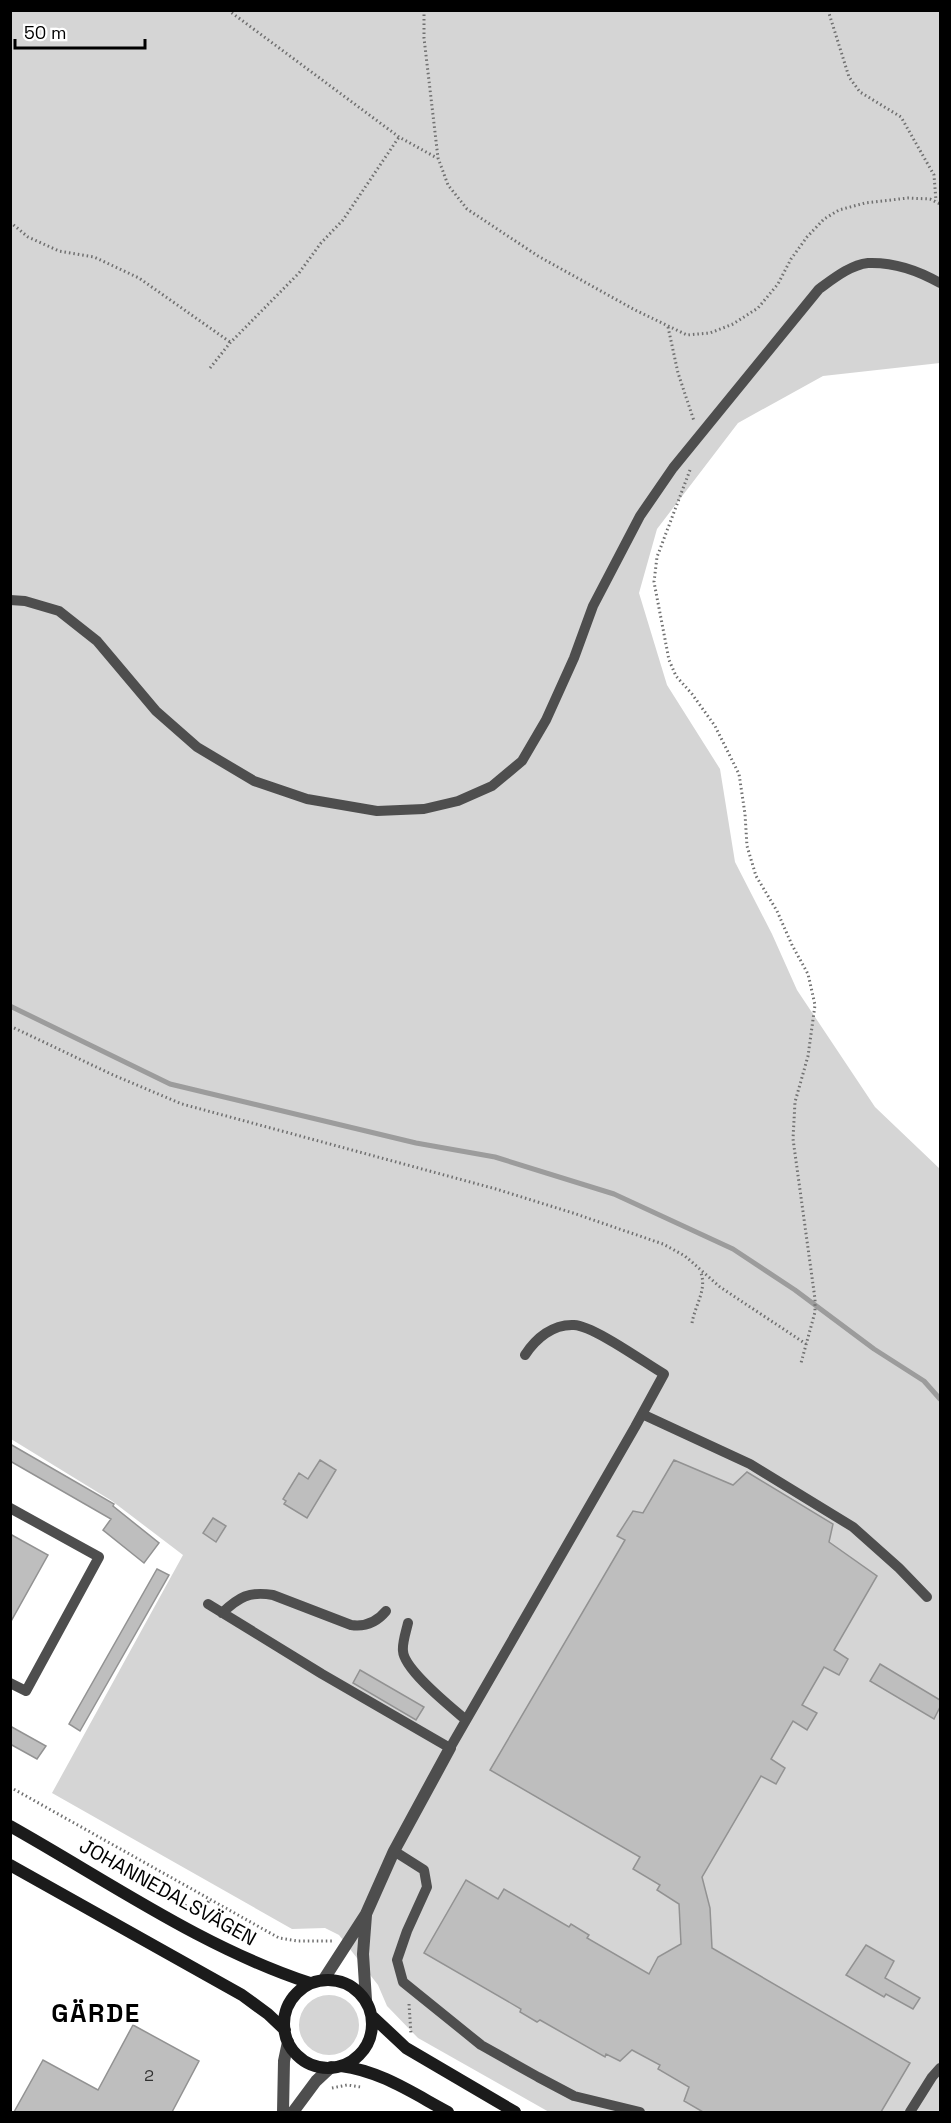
<svg xmlns="http://www.w3.org/2000/svg" width="951" height="2123" font-family="'Space Grotesk',sans-serif">
<rect width="100%" height="100%" fill="#fff"/>
<!-- green -->
<path fill="#d5d5d5" d="M 10,11 L 940,11 L 940,363 L 823,376 L 738,423 L 657,529 L 639,593 L 667,685 L 720,769 L 735,862 L 772,934 L 797,990 L 875,1107 L 940,1169 L 940,2112 L 549,2112 L 418,2038 L 387,2006 L 378,1985 L 339,1935 L 325,1928 L 292,1929 L 52,1793 L 183,1555 L 112,1501 L 11,1439 Z
M299 2025a30 30 0 1 1 60 0a30 30 0 1 1-60 0Z"/>
<g fill="none" stroke-linecap="round" stroke-linejoin="round">
<!-- stream -->
<path stroke="#9c9c9c" stroke-width="5" d="M 10,1006 L 170,1084 L 416,1143 L 495,1157 L 614,1194 L 733,1249 L 795,1290 L 874,1349 L 924,1381 L 940,1399"/>
</g>
<!-- building -->
<path fill="#bebebe" stroke="#929292" stroke-width="1.5" d="M 10,1444 L 114,1504 L 113,1506 L 159,1543 L 144,1563 L 103,1530 L 111,1519 L 10,1461 Z
M 320,1460 L 336,1470 L 307,1518 L 284,1504 L 286,1501 L 283,1499 L 299,1473 L 308,1479 Z
M 674,1460 L 733,1485 L 747,1472 L 833,1524 L 829,1542 L 877,1576 L 834,1650 L 848,1659 L 839,1675 L 824,1667 L 802,1705 L 817,1713 L 807,1730 L 793,1721 L 771,1759 L 785,1768 L 776,1784 L 761,1776 L 702,1877 L 710,1908 L 712,1948 L 910,2063 L 881,2112 L 703,2112 L 684,2101 L 689,2087 L 658,2069 L 660,2065 L 632,2050 L 620,2061 L 606,2054 L 605,2057 L 540,2020 L 537,2022 L 520,2012 L 521,2009 L 424,1953 L 466,1880 L 498,1899 L 504,1889 L 569,1927 L 571,1924 L 589,1935 L 587,1938 L 649,1974 L 658,1957 L 681,1944 L 679,1904 L 657,1890 L 660,1885 L 633,1869 L 640,1857 L 490,1770 L 625,1540 L 617,1536 L 633,1511 L 643,1513 Z
M 213,1518 L 226,1526 L 216,1542 L 203,1533 Z
M 10,1534 L 48,1555 L 10,1623 Z
M 157,1569 L 169,1575 L 80,1731 L 69,1724 Z
M 880,1664 L 940,1700 L 940,1707 L 934,1719 L 870,1681 Z
M 360,1670 L 424,1707 L 416,1720 L 353,1683 Z
M 10,1726 L 46,1746 L 37,1759 L 10,1744 Z
M 866,1945 L 894,1961 L 885,1978 L 920,1998 L 913,2009 L 886,1994 L 884,1997 L 846,1975 Z
M 133,2025 L 199,2061 L 172,2112 L 14,2112 L 43,2060 L 98,2090 Z"/>
<g fill="none" stroke-linecap="round" stroke-linejoin="round">
<!-- path -->
<path stroke="#707070" stroke-width="3" stroke-dasharray="1.5 3" stroke-linecap="butt" d="M 228,10 L 399,137 L 437,158
M 424,10 L 424,38 L 438,158 L 448,185 L 467,209 L 538,256 L 635,310 L 687,335 L 710,333 L 733,324 L 758,308 L 778,284 L 791,259 L 807,237 L 824,219 L 839,210 L 865,203 L 908,198 L 930,199 L 940,204
M 828,10 L 849,77 L 860,92 L 901,117 L 934,175 L 936,201
M 10,222 L 28,237 L 59,251 L 94,257 L 139,278 L 230,342
M 668,327 L 678,373 L 694,421
M 210,368 L 230,343 L 299,273 L 321,243 L 343,220 L 399,137
M 690,470 L 657,557 L 654,582 L 669,660 L 676,676 L 692,694 L 715,726 L 739,774 L 745,814 L 747,846 L 756,876 L 777,911 L 792,945 L 808,974 L 815,1005 L 808,1056 L 795,1102 L 793,1139 L 815,1299 L 815,1312 L 801,1363
M 10,1026 L 111,1074 L 182,1104 L 496,1189 L 573,1213 L 663,1244 L 685,1256 L 720,1287 L 806,1344
M 692,1323 C 695,1305 707,1290 701,1273
M 10,1787 L 279,1938 L 298,1941 L 333,1941
M 185,1905 L 231,1931
M 201,1914 L 210,1899
M 409,2004 L 411,2034
M 332,2088 L 347,2085 L 361,2087"/>
<!-- lane -->
<path stroke="#4e4e4e" stroke-width="10" d="M 10,600 L 25,601 L 59,611 L 97,641 L 156,711 L 197,747 L 254,781 L 307,799 L 377,811 L 424,809 L 458,801 L 492,786 L 522,761 L 546,720 L 574,658 L 593,606 L 640,516 L 673,468 L 819,289 C 833,279 850,265 868,263 C 893,262 919,271 940,283
M 642,1414 L 750,1464 L 853,1527 L 899,1568 L 927,1597
M 10,1508 L 99,1557 L 26,1691 L 10,1683
M 208,1604 L 322,1674 L 450,1748 L 635,1427 L 664,1374 C 645,1363 594,1326 574,1325 C 553,1324 536,1338 525,1355
M 222,1613 C 239,1597 249,1591 273,1595 L 351,1625 C 365,1627 377,1622 386,1611
M 408,1623 C 406,1632 402,1643 403,1651 C 404,1670 451,1707 466,1720
M 394,1851 L 424,1870 L 427,1887 L 407,1931 L 397,1960 L 403,1982 L 481,2045 L 538,2077 L 574,2096 L 640,2112
M 910,2112 L 932,2077 L 940,2068"/>
<!-- street -->
<path stroke="#4e4e4e" stroke-width="12" d="M 366,1915 L 363,1954 L 366,2000
M 324,1979 L 366,1914 L 394,1851 L 450,1748
M 283,2112 L 284,2061 L 288,2042
M 293,2112 L 316,2081 L 331,2067"/>
<!-- secondary -->
<path stroke="#1b1b1b" stroke-width="12" d="M 10,1826 C 108,1881 203,1948 310,1983
M 10,1865 L 242,1995 L 268,2014 L 285,2030
M284 2024a44 44 0 1 1 88 0a44 44 0 1 1-88 0Z
M 373,2017 L 406,2048 L 515,2112
M 341,2066 C 381,2071 414,2094 448,2112"/>
</g>
<g text-anchor="middle" stroke-width="5" stroke-linejoin="round" paint-order="stroke">
<!-- number labels -->
<g font-size="16" fill="#303030">
<text x="149" y="2081">2</text>
</g>
<!-- street labels -->
<g font-size="20" fill="#000" stroke="#fff">
<text transform="translate(168 1892) rotate(29)" y="7">JOHANNEDALSVÄGEN</text>
</g>
<!-- district labels -->
<g font-size="26" font-weight="bold" letter-spacing="1.5" fill="#000" stroke="#fff">
<text x="96" y="2022">GÄRDE</text>
</g>
</g>
<!-- border -->
<rect width="951" height="2123" fill="none" stroke="#000000" stroke-width="24"/>
<!-- scale -->
<path d="M15 39v9h130v-9" fill="none" stroke="#000000" stroke-width="3"/>
<text x="24" y="39" font-size="18" fill="#000000" stroke="#ffffff" stroke-width="4.5" paint-order="stroke">50 m</text>
</svg>
